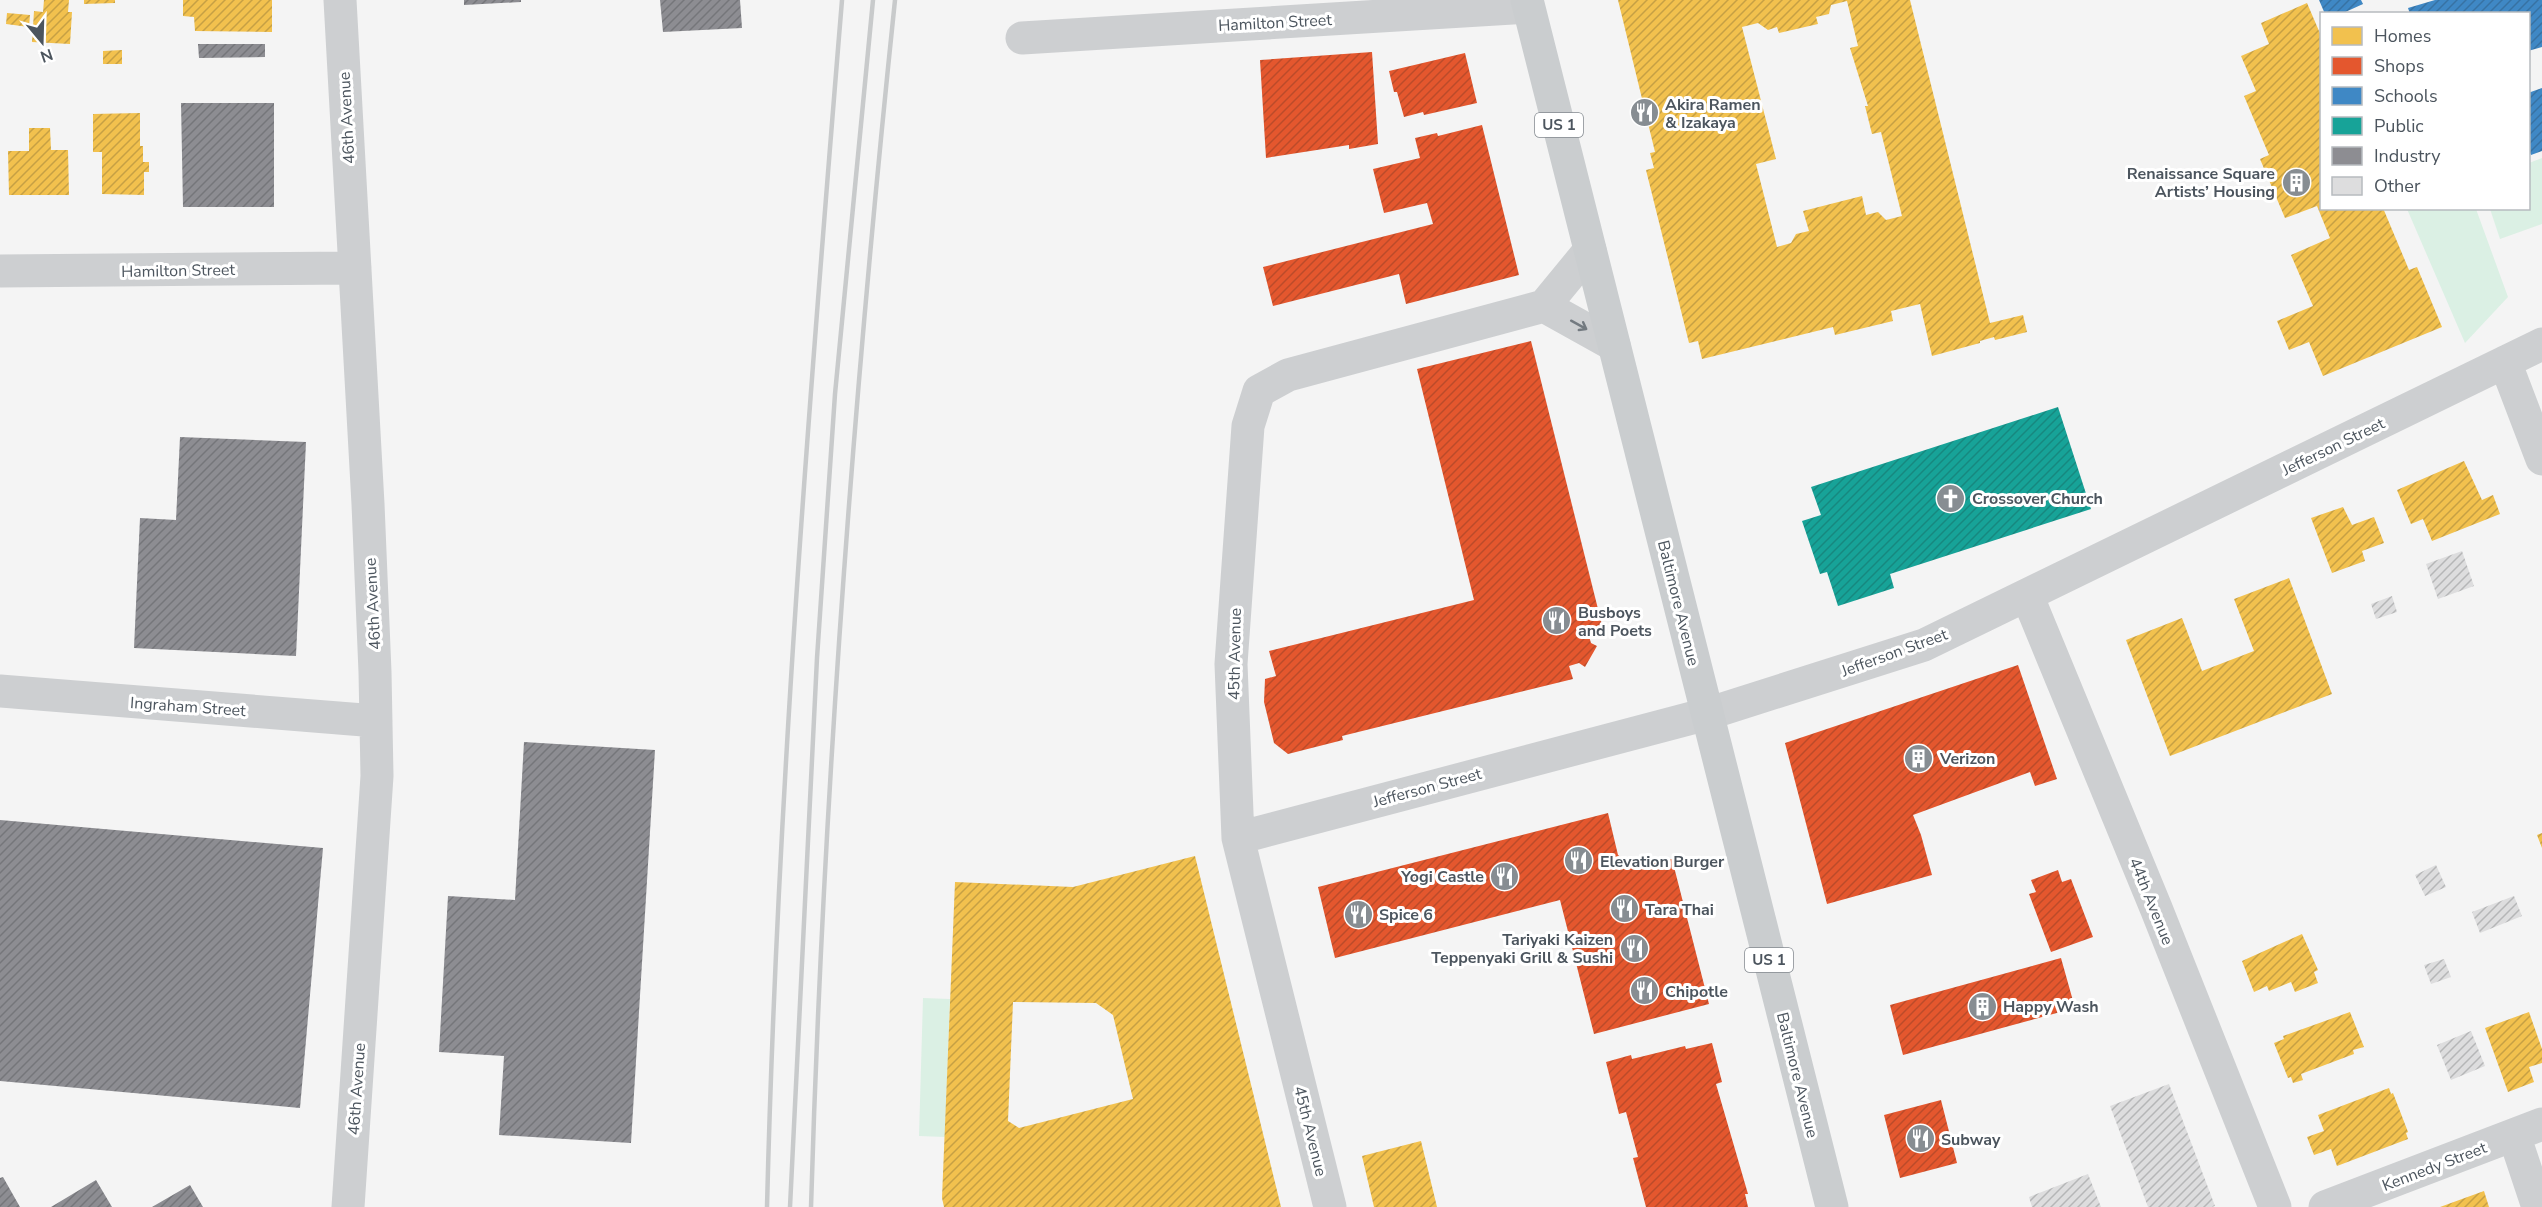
<svg xmlns="http://www.w3.org/2000/svg" width="2542" height="1207" font-family="'Nunito Sans',sans-serif">
<defs>
<pattern id="homes-hatch" width="6" height="6" patternUnits="userSpaceOnUse" patternTransform="scale(1.5)"><rect width="6" height="6" fill="#f2c14e"/><path d="M-1 1l2-2M0 6l6-6M5 7l2-2" fill="none" stroke="#c6a044"/></pattern>
<pattern id="shops-hatch" width="6" height="6" patternUnits="userSpaceOnUse" patternTransform="scale(1.5)"><rect width="6" height="6" fill="#e4572e"/><path d="M-1 1l2-2M0 6l6-6M5 7l2-2" fill="none" stroke="#bb4b2a"/></pattern>
<pattern id="schools-hatch" width="6" height="6" patternUnits="userSpaceOnUse" patternTransform="scale(1.5)"><rect width="6" height="6" fill="#3f88c5"/><path d="M-1 1l2-2M0 6l6-6M5 7l2-2" fill="none" stroke="#3772a3"/></pattern>
<pattern id="public-hatch" width="6" height="6" patternUnits="userSpaceOnUse" patternTransform="scale(1.5)"><rect width="6" height="6" fill="#17a398"/><path d="M-1 1l2-2M0 6l6-6M5 7l2-2" fill="none" stroke="#17887f"/></pattern>
<pattern id="industry-hatch" width="6" height="6" patternUnits="userSpaceOnUse" patternTransform="scale(1.5)"><rect width="6" height="6" fill="#8d8d92"/><path d="M-1 1l2-2M0 6l6-6M5 7l2-2" fill="none" stroke="#75767a"/></pattern>
<pattern id="building-hatch" width="6" height="6" patternUnits="userSpaceOnUse" patternTransform="scale(1.5)"><rect width="6" height="6" fill="#ddddde"/><path d="M-1 1l2-2M0 6l6-6M5 7l2-2" fill="none" stroke="#b5b6b7"/></pattern>
</defs>
<rect width="100%" height="100%" fill="#f4f4f4"/>
<!-- park -->
<path fill="#dbf0e4" d="M 2542,158 L 2542,224 L 2500,239 L 2490,209 L 2528,208 L 2529,163 Z
M 2407,209 L 2476,209 L 2508,297 L 2465,343 Z
M 923,998 L 950,999 L 945,1137 L 919,1136 Z"/>
<!-- homes -->
<path fill="url(#homes-hatch)" fill-rule="evenodd" d="M 44,0 L 69,0 L 68,12 L 72,12 L 70,44 L 32,42 L 34,11 L 43,12 Z
M 84,0 L 115,0 L 115,3 L 84,4 Z
M 183,0 L 272,0 L 272,32 L 195,31 L 194,17 L 183,16 Z
M 1618,0 L 1910,0 L 1990,323 L 2023,315 L 2027,332 L 1995,340 L 1994,337 L 1980,341 L 1980,343 L 1932,356 L 1920,304 L 1891,311 L 1893,321 L 1835,335 L 1833,327 L 1702,359 L 1698,341 L 1689,343 L 1646,170 L 1654,168 L 1650,153 L 1655,152 ZM 1847,1 L 1858,46 L 1850,48 L 1868,106 L 1865,106 L 1872,134 L 1881,132 L 1902,216 L 1886,220 L 1878,212 L 1866,215 L 1862,196 L 1803,211 L 1809,231 L 1796,234 L 1791,243 L 1777,247 L 1756,164 L 1776,159 L 1742,27 L 1758,23 L 1768,30 L 1777,27 L 1779,33 L 1818,24 L 1816,17 L 1829,14 L 1831,5 Z
M 2307,3 L 2322,38 L 2322,208 L 2383,208 L 2409,270 L 2417,267 L 2442,327 L 2323,376 L 2309,342 L 2289,350 L 2277,321 L 2313,306 L 2291,255 L 2330,238 L 2317,206 L 2285,218 L 2260,159 L 2269,155 L 2244,96 L 2256,91 L 2241,56 L 2269,44 L 2261,23 Z
M 7,13 L 30,15 L 29,27 L 6,24 Z
M 122,50 L 122,64 L 103,64 L 103,51 Z
M 140,113 L 140,146 L 143,146 L 143,162 L 149,162 L 149,172 L 144,172 L 144,195 L 102,194 L 102,152 L 93,152 L 93,114 Z
M 29,128 L 50,128 L 51,150 L 68,150 L 69,195 L 9,195 L 8,151 L 29,151 Z
M 2464,461 L 2482,500 L 2493,495 L 2500,514 L 2432,541 L 2423,519 L 2411,524 L 2397,490 Z
M 2343,507 L 2352,525 L 2374,517 L 2384,543 L 2362,551 L 2365,561 L 2332,573 L 2311,518 Z
M 2289,578 L 2332,694 L 2170,756 L 2126,640 L 2182,618 L 2202,671 L 2254,651 L 2234,599 Z
M 2542,833 L 2542,848 L 2537,835 Z
M 1195,856 L 1281,1207 L 944,1207 L 942,1198 L 955,882 L 1073,887 ZM 1013,1002 L 1096,1003 L 1113,1015 L 1133,1099 L 1019,1128 L 1008,1121 Z
M 2302,934 L 2318,970 L 2314,972 L 2318,983 L 2295,992 L 2291,982 L 2269,991 L 2267,986 L 2254,992 L 2242,961 Z
M 2350,1012 L 2364,1047 L 2353,1050 L 2354,1054 L 2301,1074 L 2303,1080 L 2293,1083 L 2291,1077 L 2288,1078 L 2274,1043 L 2284,1039 L 2283,1036 Z
M 2529,1012 L 2542,1049 L 2542,1063 L 2529,1067 L 2534,1082 L 2508,1092 L 2485,1028 Z
M 2389,1088 L 2391,1094 L 2393,1093 L 2408,1132 L 2406,1133 L 2408,1139 L 2337,1166 L 2331,1149 L 2314,1155 L 2307,1137 L 2324,1131 L 2318,1115 Z
M 1421,1141 L 1437,1207 L 1374,1207 L 1362,1156 Z
M 2484,1191 L 2489,1207 L 2440,1207 Z"/>
<!-- shops -->
<path fill="url(#shops-hatch)" d="M 1372,52 L 1378,144 L 1349,149 L 1349,145 L 1266,158 L 1260,60 Z
M 1465,53 L 1477,103 L 1424,115 L 1423,112 L 1404,117 L 1397,92 L 1394,92 L 1389,71 Z
M 1482,125 L 1519,275 L 1406,304 L 1399,274 L 1273,306 L 1263,267 L 1433,224 L 1427,203 L 1384,213 L 1373,169 L 1420,158 L 1415,138 L 1437,133 L 1438,136 Z
M 1531,341 L 1603,629 L 1588,633 L 1591,643 L 1597,646 L 1585,667 L 1579,663 L 1569,666 L 1573,679 L 1342,736 L 1343,740 L 1288,754 L 1274,743 L 1264,702 L 1265,679 L 1276,676 L 1269,651 L 1474,600 L 1417,369 Z
M 2018,665 L 2057,779 L 2035,786 L 2030,772 L 1913,815 L 1921,835 L 1932,875 L 1827,904 L 1785,743 Z
M 1608,813 L 1618,855 L 1635,868 L 1672,859 L 1709,1004 L 1594,1034 L 1560,900 L 1335,958 L 1318,887 Z
M 2058,870 L 2062,882 L 2071,879 L 2093,937 L 2051,952 L 2029,894 L 2036,892 L 2031,880 Z
M 2061,958 L 2075,1008 L 1903,1055 L 1890,1005 Z
M 1712,1043 L 1722,1082 L 1716,1084 L 1748,1194 L 1745,1194 L 1748,1207 L 1646,1207 L 1633,1158 L 1638,1157 L 1626,1112 L 1619,1114 L 1606,1062 L 1631,1055 L 1632,1059 L 1685,1046 L 1686,1049 Z
M 1941,1100 L 1957,1163 L 1900,1178 L 1884,1115 Z"/>
<!-- schools -->
<path fill="url(#schools-hatch)" d="M 2319,0 L 2361,0 L 2363,4 L 2341,14 L 2325,14 Z
M 2435,0 L 2542,0 L 2542,47 L 2528,51 L 2528,14 L 2410,14 L 2408,8 Z
M 2542,88 L 2542,151 L 2531,155 L 2528,149 L 2528,93 Z"/>
<!-- public -->
<path fill="url(#public-hatch)" d="M 2058,407 L 2091,509 L 1890,574 L 1894,588 L 1838,606 L 1827,572 L 1820,574 L 1802,521 L 1821,515 L 1811,487 Z"/>
<!-- industry -->
<path fill="url(#industry-hatch)" d="M 464,0 L 521,0 L 521,2 L 464,5 Z
M 660,0 L 740,0 L 742,28 L 663,32 Z
M 198,44 L 265,44 L 265,57 L 199,58 Z
M 181,103 L 274,103 L 274,207 L 183,207 Z
M 180,437 L 306,442 L 296,656 L 134,648 L 140,518 L 176,520 Z
M 524,742 L 655,750 L 631,1143 L 499,1135 L 504,1056 L 439,1052 L 448,896 L 515,900 Z
M 0,820 L 323,848 L 300,1108 L 0,1081 Z
M 3,1177 L 20,1207 L 0,1207 L 0,1178 Z
M 96,1180 L 112,1207 L 51,1207 Z
M 190,1185 L 203,1207 L 152,1207 Z"/>
<!-- building -->
<path fill="url(#building-hatch)" d="M 2462,551 L 2474,586 L 2438,599 L 2426,564 Z
M 2392,596 L 2397,612 L 2376,619 L 2371,604 Z
M 2436,865 L 2446,887 L 2425,896 L 2415,875 Z
M 2514,896 L 2522,916 L 2480,933 L 2472,912 Z
M 2444,959 L 2451,977 L 2431,984 L 2424,965 Z
M 2471,1031 L 2485,1066 L 2451,1080 L 2437,1045 Z
M 2169,1084 L 2215,1206 L 2212,1207 L 2148,1207 L 2110,1106 Z
M 2088,1174 L 2101,1207 L 2032,1207 L 2029,1197 Z"/>
<g fill="none" stroke-linecap="round" stroke-linejoin="round">
<!-- minor -->
<path stroke="#cdcfd1" stroke-width="33" d="M 340,0 L 368,504 L 375,672 L 377,776 L 348,1207
M 1022,38 L 1528,7
M 0,271 L 355,268
M 1544,306 L 1614,345
M 2505,362 L 2542,459
M 2027,595 L 2156,908 L 2275,1207
M 0,691 L 376,721
M 1238,838 L 1707,714 L 1924,645 L 2542,344
M 2514,1135 L 2538,1207
M 1330,1207 L 1238,838 L 1231,664 L 1248,426 L 1259,391 L 1288,375 L 1544,306 L 1590,250
M 2325,1207 L 2542,1124"/>
<!-- major -->
<path stroke="#cacdcf" stroke-width="33" d="M 1527,0 L 1832,1207"/>
<!-- rail -->
<path stroke="#c8cacb" stroke-width="4.5" d="M 767,1207 C 777,804 809,402 842,0
M 790,1207 L 817,658 L 835,394 L 873,0
M 811,1207 C 823,804 853,401 895,0"/>
</g>
<!-- one-way arrows -->
<defs><path id="oneway-shaft" d="M-6 0H5M1.5-3L5.5 0L1.5 3" fill="none" stroke-width="1.6" stroke-linecap="round" stroke-linejoin="round" transform="scale(1.5)"/></defs>
<use stroke="#737a80" href="#oneway-shaft" transform="translate(1579 325) rotate(29)"/>
<!-- icons -->
<defs>
<symbol id="restaurant-disc" viewBox="-11 -11 22 22"><circle r="9.5" fill="#878d92" stroke="#fff"/><path d="M-5-6h1v4h1v-4h1v4h1v-4h1v5L-1.5 .5V6h-2V.5L-5-1ZM5-6V6H3V1.5H1.5Q1.5-4 5-6Z" fill="#fff"/></symbol>
<symbol id="building-disc" viewBox="-11 -11 22 22"><circle r="9.5" fill="#878d92" stroke="#fff"/><path d="M-4-6H4V6H1V3H-1V6H-4ZM-2.5-4.3h1.7v1.8h-1.7ZM.8-4.3h1.7v1.8H.8ZM-2.5-1h1.7V.8h-1.7ZM.8-1h1.7V.8H.8Z" fill="#fff"/></symbol>
<symbol id="church-disc" viewBox="-11 -11 22 22"><circle r="9.5" fill="#878d92" stroke="#fff"/><path d="M-1.2-6h2.4v3.5h3.3v2.4h-3.3V6h-2.4V-.1h-3.3v-2.4h3.3Z" fill="#fff"/></symbol>
</defs>
<g fill-rule="evenodd">
<use href="#restaurant-disc" x="1628" y="96" width="33" height="33"/>
<use href="#building-disc" x="2280" y="166" width="33" height="33"/>
<use href="#church-disc" x="1934" y="482" width="33" height="33"/>
<use href="#restaurant-disc" x="1540" y="604" width="33" height="33"/>
<use href="#building-disc" x="1902" y="742" width="33" height="33"/>
<use href="#restaurant-disc" x="1562" y="844" width="33" height="33"/>
<use href="#restaurant-disc" x="1488" y="860" width="33" height="33"/>
<use href="#restaurant-disc" x="1608" y="892" width="33" height="33"/>
<use href="#restaurant-disc" x="1342" y="898" width="33" height="33"/>
<use href="#restaurant-disc" x="1618" y="932" width="33" height="33"/>
<use href="#restaurant-disc" x="1628" y="974" width="33" height="33"/>
<use href="#building-disc" x="1966" y="990" width="33" height="33"/>
<use href="#restaurant-disc" x="1904" y="1122" width="33" height="33"/>
</g>
<g text-anchor="middle" stroke-width="6" stroke-linejoin="round" paint-order="stroke">
<!-- shield labels -->
<g fill="#fff" stroke="#82888e" stroke-width="1.5">
<rect x="1535" y="113" width="48" height="24" rx="4.5"/>
<rect x="1745" y="948" width="48" height="24" rx="4.5"/>
</g>
<g font-size="15" font-weight="bold" fill="#4c555e">
<text x="1559" y="130">US 1</text>
<text x="1769" y="965">US 1</text>
</g>
<!-- street labels -->
<g font-size="16" fill="#4c555e" stroke="#fff">
<text transform="translate(1275 22) rotate(-3)" y="6">Hamilton Street</text>
<text transform="translate(346 118) rotate(-93)" y="6">46th Avenue</text>
<text transform="translate(178 270) rotate(-1)" y="6">Hamilton Street</text>
<text transform="translate(2333 446) rotate(-26)" y="6">Jefferson Street</text>
<text transform="translate(1679 603) rotate(76)" y="6">Baltimore Avenue</text>
<text transform="translate(372 604) rotate(-93)" y="6">46th Avenue</text>
<text transform="translate(1894 652) rotate(-20)" y="6">Jefferson Street</text>
<text transform="translate(1234 654) rotate(-89)" y="6">45th Avenue</text>
<text transform="translate(188 706) rotate(4)" y="6">Ingraham Street</text>
<text transform="translate(1427 787) rotate(-15)" y="6">Jefferson Street</text>
<text transform="translate(2152 901) rotate(68)" y="6">44th Avenue</text>
<text transform="translate(1798 1075) rotate(76)" y="6">Baltimore Avenue</text>
<text transform="translate(356 1089) rotate(-86)" y="6">46th Avenue</text>
<text transform="translate(1311 1131) rotate(76)" y="6">45th Avenue</text>
<text transform="translate(2434 1166) rotate(-21)" y="6">Kennedy Street</text>
</g>
<!-- poi labels -->
<g font-size="16" font-weight="bold" fill="#4c555e" stroke="#fff" text-anchor="start">
<text x="1665" y="110">Akira Ramen<tspan x="1665" dy="18">&amp; Izakaya</tspan></text>
<text x="2275" y="179" text-anchor="end">Renaissance Square<tspan x="2275" dy="18">Artists’ Housing</tspan></text>
<text x="1972" y="504">Crossover Church</text>
<text x="1578" y="618">Busboys<tspan x="1578" dy="18">and Poets</tspan></text>
<text x="1940" y="764">Verizon</text>
<text x="1600" y="867">Elevation Burger</text>
<text x="1484" y="882" text-anchor="end">Yogi Castle</text>
<text x="1645" y="915">Tara Thai</text>
<text x="1379" y="920">Spice 6</text>
<text x="1613" y="945" text-anchor="end">Tariyaki Kaizen<tspan x="1613" dy="18">Teppenyaki Grill &amp; Sushi</tspan></text>
<text x="1665" y="997">Chipotle</text>
<text x="2003" y="1012">Happy Wash</text>
<text x="1941" y="1145">Subway</text>
</g>
</g>
<!-- legend -->
<rect x="2320" y="12" width="210" height="198" fill="#ffffff" stroke="#b7bbbf" stroke-width="1.5"/>
<rect x="2332" y="27" width="30" height="18" fill="#f2c14e" stroke="#b7bbbf" stroke-width="1.5"/>
<text x="2374" y="42" font-size="18" fill="#4c555e">Homes</text>
<rect x="2332" y="57" width="30" height="18" fill="#e4572e" stroke="#b7bbbf" stroke-width="1.5"/>
<text x="2374" y="72" font-size="18" fill="#4c555e">Shops</text>
<rect x="2332" y="87" width="30" height="18" fill="#3f88c5" stroke="#b7bbbf" stroke-width="1.5"/>
<text x="2374" y="102" font-size="18" fill="#4c555e">Schools</text>
<rect x="2332" y="117" width="30" height="18" fill="#17a398" stroke="#b7bbbf" stroke-width="1.5"/>
<text x="2374" y="132" font-size="18" fill="#4c555e">Public</text>
<rect x="2332" y="147" width="30" height="18" fill="#8d8d92" stroke="#b7bbbf" stroke-width="1.5"/>
<text x="2374" y="162" font-size="18" fill="#4c555e">Industry</text>
<rect x="2332" y="177" width="30" height="18" fill="#ddddde" stroke="#b7bbbf" stroke-width="1.5"/>
<text x="2374" y="192" font-size="18" fill="#4c555e">Other</text>
<!-- north arrow -->
<g transform="translate(42 42) rotate(161)" stroke="#ffffff" stroke-width="4.5" paint-order="stroke">
<path d="M0-4.5L10 22L0 15L-10 22Z" fill="#4c555e"/>
<text y="-9" font-size="16" font-weight="bold" text-anchor="middle" fill="#4c555e">N</text>
</g>
</svg>
